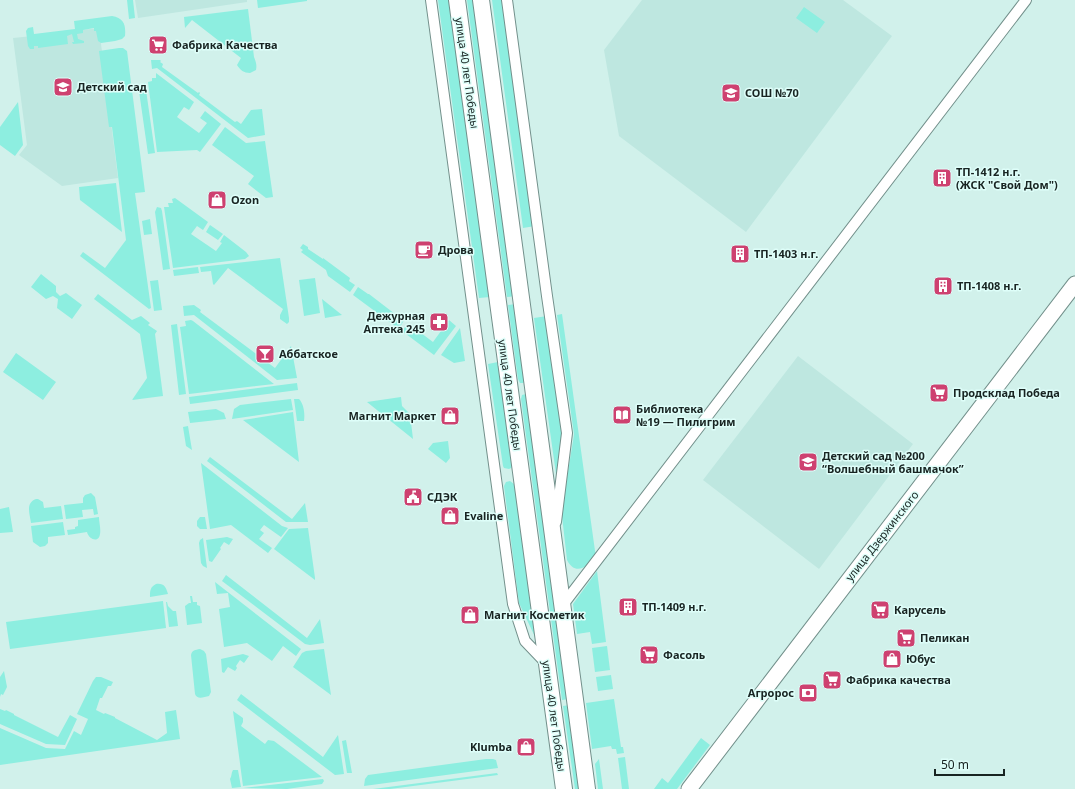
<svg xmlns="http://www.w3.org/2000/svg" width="1075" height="789" font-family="'Noto Sans',sans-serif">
<rect width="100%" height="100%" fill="#d1f1eb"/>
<!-- built -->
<path fill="#bee7e0" d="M 135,0 L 247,0 L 247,2 L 138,18 Z
M 642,0 L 843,0 L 892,36 L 746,232 L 619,136 L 604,50 Z
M 99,28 L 118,178 L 62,186 L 19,155 L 27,145 L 13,38 L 23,37 Z
M 798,356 L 913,444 L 819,569 L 703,480 Z"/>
<!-- green -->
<path fill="#8deee0" d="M 127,0 L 133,0 L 135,18 L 129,19 Z
M 257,0 L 307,0 L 307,1 L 258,8 Z
M 438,0 L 449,0 L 490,297 L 479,298 Z
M 467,0 L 475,0 L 515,296 L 507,297 Z
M 492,0 L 503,0 L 535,226 L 523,228 Z
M 804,7 L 825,22 L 817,33 L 796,18 Z
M 248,9 L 254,57 C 256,62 257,65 256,70 L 250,73 C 244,73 240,70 237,65 L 241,58 L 192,20 L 185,28 L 184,17 Z
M 112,16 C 124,18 126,25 125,36 L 122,39 L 115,41 L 101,43 L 98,41 L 96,31 L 94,31 L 94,28 L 83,30 L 83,33 L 77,34 L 78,39 L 84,41 L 84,43 L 73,44 L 72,42 L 74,42 L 72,34 L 67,36 L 68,44 L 38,48 L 38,46 L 34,46 L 34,49 L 30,49 L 28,46 L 26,31 L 28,28 L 33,27 L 34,34 L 75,29 L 74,21 Z
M 119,48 L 123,48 L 127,51 L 145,192 L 135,193 L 151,308 L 149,309 L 80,256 L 83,252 L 105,268 L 126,240 L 112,127 L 109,127 L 99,51 Z
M 151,60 L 160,60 L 161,61 L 160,62 L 163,64 L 162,67 L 198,93 L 199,92 L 200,93 L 199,95 L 235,122 L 237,121 L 241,124 L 251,110 L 262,109 L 265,135 L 248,138 L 157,68 L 152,69 Z
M 156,73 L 194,102 L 189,110 L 184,107 L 177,117 L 199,133 L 207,123 L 200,118 L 205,111 L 221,124 L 200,152 L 197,150 L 157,152 L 148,82 L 152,81 L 152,78 L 156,78 Z
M 145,83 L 155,153 L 148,154 L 139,91 L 140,86 Z
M 18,102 L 23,145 L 15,156 L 0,145 L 0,127 Z
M 225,127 L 246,143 L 265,141 L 273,197 L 266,198 L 248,184 L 254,176 L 212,145 Z
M 116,183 L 122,232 L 80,200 L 79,187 Z
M 175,198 L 208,222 L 203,230 L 197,226 L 191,234 L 216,251 L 222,243 L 220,242 L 224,235 L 246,252 L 249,256 L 245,259 L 173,268 L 164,207 L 169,207 L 168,203 L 173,203 L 172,199 Z
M 157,207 L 161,208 L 162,211 L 170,269 L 163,270 L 155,212 Z
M 150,219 L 152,234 L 144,235 L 142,221 Z
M 210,225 L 223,234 L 218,240 L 206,232 Z
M 303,244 L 308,247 L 308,249 L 323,259 L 323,258 L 350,278 L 349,281 L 355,285 L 350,292 L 328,276 L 326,270 L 301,252 L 303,250 L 300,248 Z
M 280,258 L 289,318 L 289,322 L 287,324 L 280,319 L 280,315 L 283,309 L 228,268 L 214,285 L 213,284 L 211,271 L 201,272 L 200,267 Z
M 198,267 L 199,273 L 174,276 L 173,270 Z
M 41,274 L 56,286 L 56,292 L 60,296 L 66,293 L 82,305 L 72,319 L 57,308 L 58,299 L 53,296 L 46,299 L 31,287 Z
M 315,278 L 320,313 L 304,316 L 299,280 Z
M 158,280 L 162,310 L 154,311 L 150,281 Z
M 358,287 L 368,294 L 369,294 L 395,314 L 395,315 L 398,317 L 399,316 L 404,320 L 399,329 L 353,295 Z
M 98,294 L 132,320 L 141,316 L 150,323 L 148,325 L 157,331 L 155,334 L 163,396 L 132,400 L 147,378 L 140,334 L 94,299 Z
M 322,299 L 342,315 L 325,318 Z
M 516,304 L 524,382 L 523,383 L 520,383 L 518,379 L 508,305 Z
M 194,305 L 201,310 L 200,312 L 275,368 L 291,346 L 297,378 L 277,380 L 194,315 L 184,316 L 183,306 Z
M 562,314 L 596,558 C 587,567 575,576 567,560 L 562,516 L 562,508 L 573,441 L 574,434 L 557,315 Z
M 547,316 L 563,434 L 557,481 L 534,318 Z
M 191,320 L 193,321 L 274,384 L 189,394 L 180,327 L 186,326 L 185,321 Z
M 449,320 L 456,326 L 434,355 L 402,331 L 406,326 L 407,327 L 409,324 L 433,342 Z
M 177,324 L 186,394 L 179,395 L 171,325 Z
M 460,328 L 465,361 L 454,363 L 441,355 Z
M 16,353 L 56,382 L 43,400 L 3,372 Z
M 498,362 L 513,463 L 511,468 L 509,469 L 504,468 L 503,466 L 488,364 Z
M 297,383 L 298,390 L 190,404 L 189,397 Z
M 526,394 L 528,397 L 569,699 L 562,700 L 521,399 L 522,395 Z
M 401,397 L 402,406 L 410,414 L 413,439 L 367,402 Z
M 291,399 L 293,410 L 232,419 L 234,409 L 240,405 Z
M 294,399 L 299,399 C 304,404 305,414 304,421 L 297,421 Z
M 216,409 L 224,413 L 226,419 L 190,423 L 188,412 Z
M 293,412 L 299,462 L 243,420 Z
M 188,426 L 192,450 L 186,446 L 183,427 Z
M 448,441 L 450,458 L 446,463 L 428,449 L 433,443 Z
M 210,457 L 292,519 L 305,503 L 308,522 L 286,522 L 207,461 Z
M 201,463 L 282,526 L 288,528 L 281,537 L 264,525 L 260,530 L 264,533 L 259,539 L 272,548 L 268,553 L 231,525 L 210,529 Z
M 510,481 L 514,484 L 515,486 L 536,639 L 519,603 L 504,486 L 506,482 Z
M 91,493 L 95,497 L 98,514 L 94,515 L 93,509 L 82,510 L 83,517 L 66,519 L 64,505 L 83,503 L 83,498 L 85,495 Z
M 36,499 L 38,499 L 43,502 L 44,508 L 61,506 L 63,519 L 31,523 C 30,514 25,503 36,499 Z
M 9,507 L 13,532 L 0,533 L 0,509 Z
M 99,517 C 99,522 101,529 100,534 C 99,543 89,540 87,532 L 68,535 L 67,530 L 75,529 L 75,527 L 78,526 L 78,520 Z
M 200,517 L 205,517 L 207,529 L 200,529 L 197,526 L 197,521 Z
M 63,522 L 65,535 L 48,537 L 48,543 L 45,546 L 40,547 L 33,542 L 31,526 Z
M 308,528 L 315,578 L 315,580 L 274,549 L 289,529 Z
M 227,537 L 233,539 L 229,545 L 224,542 L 220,548 L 221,549 L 212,562 L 209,561 L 206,540 Z
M 203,538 L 207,568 L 203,566 L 201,563 L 199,543 L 200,540 Z
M 597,571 L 606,642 L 592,644 L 590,632 L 577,634 L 573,604 Z
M 226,575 L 307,638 L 320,619 L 324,643 L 310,645 L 305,644 L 222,581 Z
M 215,582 L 301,649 L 296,656 L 283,646 L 272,661 L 247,643 L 224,647 L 219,609 L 230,607 L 228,593 L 217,594 Z
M 156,584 C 164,583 166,587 168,594 L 150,597 C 150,591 150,587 156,584 Z
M 190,596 L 192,596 L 193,602 L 197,602 L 197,605 L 200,606 L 202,623 L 187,625 L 185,606 L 189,603 L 191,603 Z
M 163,601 L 166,628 L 10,649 L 6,622 Z
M 166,602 L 167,602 L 168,606 L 173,611 L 176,611 L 178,626 L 169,627 Z
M 607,646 L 610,670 L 595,672 L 592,648 Z
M 200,649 L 204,651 L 206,654 L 211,692 L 209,696 C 204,697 197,700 195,694 L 191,655 C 192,650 195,650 200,649 Z
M 324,649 L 331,695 L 293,667 L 302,653 L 306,651 Z
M 243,654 L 249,656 L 244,663 L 240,660 L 236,666 L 237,668 L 235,671 L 228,667 L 224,673 L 222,672 L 221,659 Z
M 4,671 L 7,687 L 3,695 L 1,694 L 0,697 L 0,677 Z
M 611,675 L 613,689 L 598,691 L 596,677 Z
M 96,677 L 101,677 L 113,682 L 111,686 L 108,686 L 102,698 L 100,698 L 96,710 L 104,714 L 105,713 L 115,717 L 115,718 L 157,740 L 167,733 L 165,712 L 176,710 L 180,739 L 0,765 L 0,728 L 46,748 L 65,749 L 74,731 L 81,735 L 88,719 L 77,714 L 93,681 Z
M 241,694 L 323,757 L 338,735 L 344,774 L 335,775 L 237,700 Z
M 614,699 L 621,747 L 623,747 L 624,753 L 617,754 L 616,749 L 612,749 L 611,746 L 592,749 L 586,703 Z
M 570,705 L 582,789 L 575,789 L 563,706 Z
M 0,709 L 5,711 L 6,710 L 14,714 L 14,715 L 58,737 L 70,715 L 77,719 L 65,745 L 46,744 L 0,724 Z
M 233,711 L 243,718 L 243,722 L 241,726 L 265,744 L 268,740 L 274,741 L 322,777 L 243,786 Z
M 701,738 L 710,745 L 677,789 L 654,789 L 662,778 L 668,783 Z
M 346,740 L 352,773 L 347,773 L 342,741 Z
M 625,757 L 629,789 L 622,789 L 618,758 Z
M 486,759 L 493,759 L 496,760 L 498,768 L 364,786 L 365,779 L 368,775 Z
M 599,759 L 603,789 L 598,789 L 595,764 Z
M 233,770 L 238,770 L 241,787 L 232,788 L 230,779 C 232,776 231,773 233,770 Z
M 497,773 L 498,775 L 390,789 L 373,789 Z
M 323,779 L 324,781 L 322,784 L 287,789 L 243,788 Z"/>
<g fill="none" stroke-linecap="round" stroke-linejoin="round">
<defs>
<path id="street" d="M 431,0 L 513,604 L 525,641 L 546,663
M 507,0 L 547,296 L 567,433 L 556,522
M 562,606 L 1026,0"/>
<path id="secondary" d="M 689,789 L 1075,284"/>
<path id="primary" d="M 457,0 L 564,789
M 481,0 L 587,789"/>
</defs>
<!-- street casing -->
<use href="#street" stroke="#73908b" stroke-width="12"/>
<!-- secondary casing -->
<use href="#secondary" stroke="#73908b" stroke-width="17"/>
<!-- primary casing -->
<use href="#primary" stroke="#73908b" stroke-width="18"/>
<!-- street -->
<use href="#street" stroke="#fff" stroke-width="10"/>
<!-- secondary -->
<use href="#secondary" stroke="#fff" stroke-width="15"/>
<!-- primary -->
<use href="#primary" stroke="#fff" stroke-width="16"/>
</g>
<!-- icons -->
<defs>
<symbol id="supermarket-square" viewBox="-11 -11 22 22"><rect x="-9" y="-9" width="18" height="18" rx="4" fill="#ce4170" stroke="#defef9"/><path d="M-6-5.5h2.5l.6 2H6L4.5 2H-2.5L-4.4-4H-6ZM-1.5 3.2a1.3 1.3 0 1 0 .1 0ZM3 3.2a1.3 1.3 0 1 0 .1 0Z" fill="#fff"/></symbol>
<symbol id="school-square" viewBox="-11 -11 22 22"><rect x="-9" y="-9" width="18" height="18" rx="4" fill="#ce4170" stroke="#defef9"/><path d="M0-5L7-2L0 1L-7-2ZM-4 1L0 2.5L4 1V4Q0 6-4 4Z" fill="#fff"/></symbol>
<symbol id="building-square" viewBox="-11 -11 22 22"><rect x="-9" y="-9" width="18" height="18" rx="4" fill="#ce4170" stroke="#defef9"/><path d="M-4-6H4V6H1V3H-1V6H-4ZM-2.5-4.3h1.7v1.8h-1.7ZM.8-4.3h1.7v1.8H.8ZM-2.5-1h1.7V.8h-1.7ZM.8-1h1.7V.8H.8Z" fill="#fff"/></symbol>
<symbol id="shop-square" viewBox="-11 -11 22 22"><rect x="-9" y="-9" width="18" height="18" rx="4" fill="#ce4170" stroke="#defef9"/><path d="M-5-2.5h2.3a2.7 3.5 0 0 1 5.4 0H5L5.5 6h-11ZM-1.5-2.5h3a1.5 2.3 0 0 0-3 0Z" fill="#fff"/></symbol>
<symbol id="cafe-square" viewBox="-11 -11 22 22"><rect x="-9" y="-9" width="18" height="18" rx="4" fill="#ce4170" stroke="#defef9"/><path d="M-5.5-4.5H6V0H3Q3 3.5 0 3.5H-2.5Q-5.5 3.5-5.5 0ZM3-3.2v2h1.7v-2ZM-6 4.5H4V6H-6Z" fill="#fff"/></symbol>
<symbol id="pharmacy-square" viewBox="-11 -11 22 22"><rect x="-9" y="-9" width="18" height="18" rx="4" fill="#ce4170" stroke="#defef9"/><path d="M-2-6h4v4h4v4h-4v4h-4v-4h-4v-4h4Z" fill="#fff"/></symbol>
<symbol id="bar-square" viewBox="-11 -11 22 22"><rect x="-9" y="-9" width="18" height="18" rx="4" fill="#ce4170" stroke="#defef9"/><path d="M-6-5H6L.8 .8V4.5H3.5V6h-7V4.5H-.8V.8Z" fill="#fff"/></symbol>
<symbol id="library-square" viewBox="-11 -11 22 22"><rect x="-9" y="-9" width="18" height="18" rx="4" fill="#ce4170" stroke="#defef9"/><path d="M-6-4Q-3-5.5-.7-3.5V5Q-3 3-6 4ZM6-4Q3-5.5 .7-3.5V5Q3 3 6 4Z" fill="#fff"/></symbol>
<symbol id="civic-square" viewBox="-11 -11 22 22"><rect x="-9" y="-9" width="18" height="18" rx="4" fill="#ce4170" stroke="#defef9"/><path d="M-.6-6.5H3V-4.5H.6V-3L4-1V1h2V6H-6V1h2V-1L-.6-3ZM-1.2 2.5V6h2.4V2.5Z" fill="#fff"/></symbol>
<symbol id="bank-square" viewBox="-11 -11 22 22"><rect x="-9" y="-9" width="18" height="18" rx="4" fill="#ce4170" stroke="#defef9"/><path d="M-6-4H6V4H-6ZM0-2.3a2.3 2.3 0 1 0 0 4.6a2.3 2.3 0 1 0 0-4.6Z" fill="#fff"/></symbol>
</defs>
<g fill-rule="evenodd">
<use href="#supermarket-square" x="147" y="34" width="22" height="22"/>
<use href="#school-square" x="52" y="76" width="22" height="22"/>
<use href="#school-square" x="720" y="82" width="22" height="22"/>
<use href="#building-square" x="931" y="167" width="22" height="22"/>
<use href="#shop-square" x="206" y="189" width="22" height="22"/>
<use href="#cafe-square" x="413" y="239" width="22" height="22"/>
<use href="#building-square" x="729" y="243" width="22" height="22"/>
<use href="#building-square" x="932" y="275" width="22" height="22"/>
<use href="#pharmacy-square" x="428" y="311" width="22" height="22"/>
<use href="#bar-square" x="254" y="343" width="22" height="22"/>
<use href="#supermarket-square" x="928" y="382" width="22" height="22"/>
<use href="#library-square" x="611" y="404" width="22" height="22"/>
<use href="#shop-square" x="439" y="405" width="22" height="22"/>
<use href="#school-square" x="797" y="451" width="22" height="22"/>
<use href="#civic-square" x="402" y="486" width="22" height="22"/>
<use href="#shop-square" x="439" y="505" width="22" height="22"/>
<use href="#building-square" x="617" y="596" width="22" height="22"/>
<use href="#supermarket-square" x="869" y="599" width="22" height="22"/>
<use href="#shop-square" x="459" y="604" width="22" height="22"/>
<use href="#supermarket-square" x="895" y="627" width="22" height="22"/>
<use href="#supermarket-square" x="638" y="644" width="22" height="22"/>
<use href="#shop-square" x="881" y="648" width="22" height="22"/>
<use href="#supermarket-square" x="821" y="669" width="22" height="22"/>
<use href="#bank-square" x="797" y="682" width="22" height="22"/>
<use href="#shop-square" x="515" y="736" width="22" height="22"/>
</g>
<g text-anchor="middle" stroke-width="3" stroke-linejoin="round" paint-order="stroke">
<!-- poi labels -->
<g font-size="11" font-weight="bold" fill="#182422" stroke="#defef9" text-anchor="start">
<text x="172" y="49">Фабрика Качества</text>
<text x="77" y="91">Детский сад</text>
<text x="745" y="97">СОШ №70</text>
<text x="956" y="176">ТП-1412 н.г.<tspan x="956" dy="13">(ЖСК "Свой Дом")</tspan></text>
<text x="231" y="204">Ozon</text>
<text x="438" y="254">Дрова</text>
<text x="754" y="258">ТП-1403 н.г.</text>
<text x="957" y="290">ТП-1408 н.г.</text>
<text x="425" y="320" text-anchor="end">Дежурная<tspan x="425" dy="13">Аптека 245</tspan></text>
<text x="279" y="358">Аббатское</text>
<text x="953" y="397">Продсклад Победа</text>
<text x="636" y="413">Библиотека<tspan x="636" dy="13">№19 — Пилигрим</tspan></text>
<text x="436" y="420" text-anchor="end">Магнит Маркет</text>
<text x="822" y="460">Детский сад №200<tspan x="822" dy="13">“Волшебный башмачок”</tspan></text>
<text x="427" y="501">СДЭК</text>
<text x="464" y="520">Evaline</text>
<text x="642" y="611">ТП-1409 н.г.</text>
<text x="894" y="614">Карусель</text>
<text x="484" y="619">Магнит Косметик</text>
<text x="920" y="642">Пеликан</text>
<text x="663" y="659">Фасоль</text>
<text x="906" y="663">Юбус</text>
<text x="846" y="684">Фабрика качества</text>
<text x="794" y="697" text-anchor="end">Агророс</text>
<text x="512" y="751" text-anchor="end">Klumba</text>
</g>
<!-- street labels -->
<g font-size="11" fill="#182422" stroke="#defef9">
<text transform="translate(467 73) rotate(82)" y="4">улица 40 лет Победы</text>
<text transform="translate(510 395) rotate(82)" y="4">улица 40 лет Победы</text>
<text transform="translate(882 536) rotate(-52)" y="4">улица Дзержинского</text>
<text transform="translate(554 716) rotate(82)" y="4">улица 40 лет Победы</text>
</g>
</g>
<!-- scale -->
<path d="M935 769v6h69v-6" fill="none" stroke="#182422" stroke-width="2"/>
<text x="941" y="769" font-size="12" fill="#182422" stroke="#defef9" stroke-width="3" paint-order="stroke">50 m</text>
</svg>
